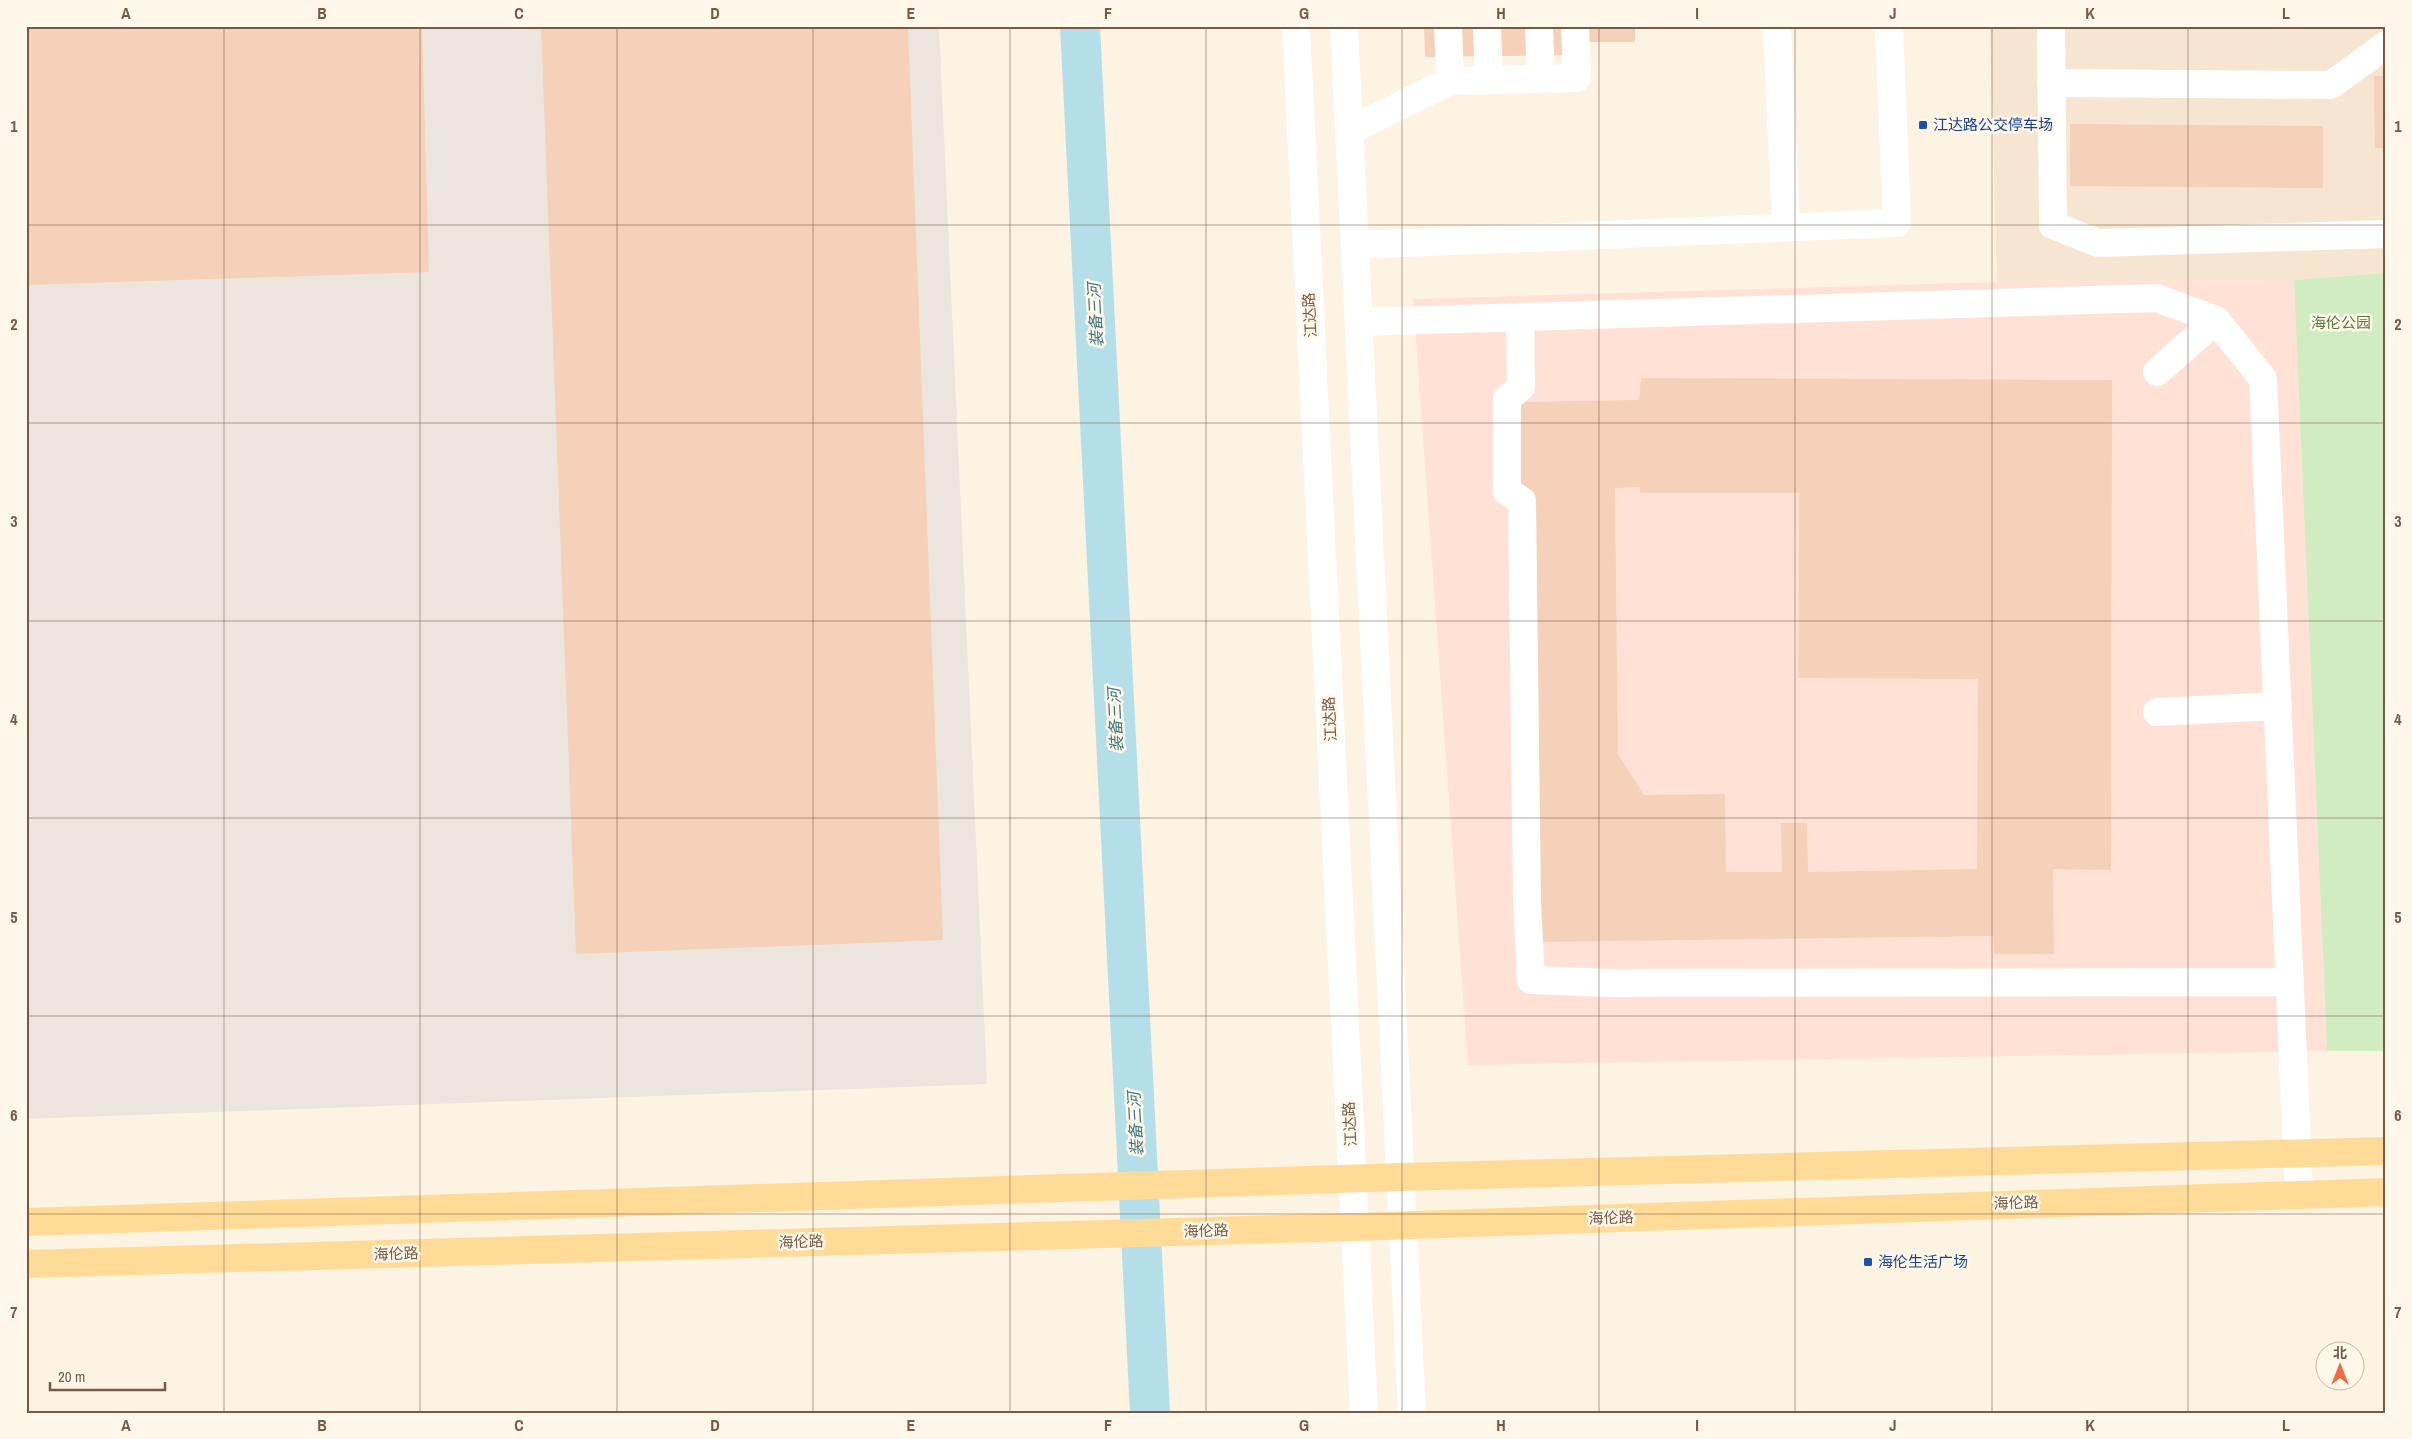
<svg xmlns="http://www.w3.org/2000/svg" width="2412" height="1439" font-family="'Archivo Narrow','Noto Sans SC',sans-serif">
<rect width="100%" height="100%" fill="#fdf3e2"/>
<!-- residential -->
<path fill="#f6e5d0" d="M 1990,26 L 2386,26 L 2386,273 L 2294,280 L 1997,282 Z"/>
<!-- commercial -->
<path fill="#ffe2d5" d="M 2294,280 L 2327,1051 L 1468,1065 L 1413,299 L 1997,282 Z"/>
<!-- industrial -->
<path fill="#ece5dd" d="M 26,26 L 939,26 L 987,1084 L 26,1119 Z"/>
<!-- green -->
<path fill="#d0ecc0" d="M 2386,273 L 2386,1051 L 2327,1051 L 2294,280 Z"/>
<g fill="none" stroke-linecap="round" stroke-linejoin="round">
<!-- canal -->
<path stroke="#b5dfe8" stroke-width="40" d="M 1080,26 L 1150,1413"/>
</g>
<!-- building -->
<path fill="#f4d1b8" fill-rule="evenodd" d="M 26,26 L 422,26 L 429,272 L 26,285 Z
M 541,26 L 908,26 L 943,940 L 576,954 Z
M 1424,26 L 1587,26 L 1588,55 L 1425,57 Z
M 1589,26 L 1635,26 L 1635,42 L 1589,42 Z
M 2374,76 L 2386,76 L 2386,148 L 2375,148 Z
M 2070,124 L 2323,126 L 2323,188 L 2070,186 Z
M 1641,378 L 2112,380 L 2111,870 L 2053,869 L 2054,954 L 1994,954 L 1993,936 L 1538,942 L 1532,490 L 1520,490 L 1519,402 L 1639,400 ZM 1640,487 L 1640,493 L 1799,493 L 1798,678 L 1978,679 L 1977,869 L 1808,872 L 1807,823 L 1781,823 L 1782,872 L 1726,872 L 1725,794 L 1644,795 L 1618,754 L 1615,488 Z"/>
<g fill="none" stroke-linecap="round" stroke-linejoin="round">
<!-- minor -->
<path stroke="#fff" stroke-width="28" d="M 1296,26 L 1364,1413
M 1344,26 L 1412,1413
M 1487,26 L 1489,80
M 1539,26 L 1541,79
M 1777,26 L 1786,226
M 2051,26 L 2053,225 L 2098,243 L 2386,234
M 1450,81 L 1577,78 L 1575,26
M 2051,83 L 2331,85 L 2386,45
M 1349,131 L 1450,81 L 1448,26
M 1355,245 L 1897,223 L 1889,26
M 1520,318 L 1521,387 L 1507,399 L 1507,491 L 1522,501 L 1527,900 L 1531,980 L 1610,983 L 2290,982
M 1359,322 L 2157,298 L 2216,320 L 2263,379 L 2299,1194
M 2157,372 L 2216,320
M 2157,712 L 2278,706"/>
<!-- major -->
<path stroke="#ffdb97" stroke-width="28" d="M 26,1222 L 1400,1177 L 2386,1151
M 26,1264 L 1355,1227 L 2386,1192"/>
</g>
<!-- grid -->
<path fill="none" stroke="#765947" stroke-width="1" stroke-opacity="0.55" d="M 224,26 L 224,1413M 420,26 L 420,1413M 617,26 L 617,1413M 813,26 L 813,1413M 1010,26 L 1010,1413M 1206,26 L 1206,1413M 1402,26 L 1402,1413M 1599,26 L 1599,1413M 1795,26 L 1795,1413M 1992,26 L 1992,1413M 2188,26 L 2188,1413M 26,225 L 2386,225M 26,423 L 2386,423M 26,621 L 2386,621M 26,818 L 2386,818M 26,1016 L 2386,1016M 26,1214 L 2386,1214"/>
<!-- markers -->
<g fill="#1a4fb4" stroke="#fff7e9" stroke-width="2">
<rect x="1918" y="120" width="10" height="10" rx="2.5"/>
<rect x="1863" y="1257" width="10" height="10" rx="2.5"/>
</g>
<g text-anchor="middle" stroke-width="5" stroke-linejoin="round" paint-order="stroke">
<!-- transit labels -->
<g font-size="15" fill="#164399" stroke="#fff7e9" text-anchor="start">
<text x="1933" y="130">江达路公交停车场</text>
<text x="1878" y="1267">海伦生活广场</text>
</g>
<!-- street labels -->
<g font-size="15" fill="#765947" stroke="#fff7e9">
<text transform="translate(1310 315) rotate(-93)" y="5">江达路</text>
<text transform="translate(1330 719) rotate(-93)" y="5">江达路</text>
<text transform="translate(1350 1124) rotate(-93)" y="5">江达路</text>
<text transform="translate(2016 1203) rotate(-2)" y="5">海伦路</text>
<text transform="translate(1611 1218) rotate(-2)" y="5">海伦路</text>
<text transform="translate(1206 1231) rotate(-2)" y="5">海伦路</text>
<text transform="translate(801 1242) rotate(-2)" y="5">海伦路</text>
<text transform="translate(396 1254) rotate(-2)" y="5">海伦路</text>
</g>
<!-- park labels -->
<g font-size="15" fill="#4f7d3e" stroke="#fff7e9">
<text x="2341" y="328">海伦公园</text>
</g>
<!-- water labels -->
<g font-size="16" font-style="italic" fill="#3c7784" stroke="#fff7e9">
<text transform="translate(1095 315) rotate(-93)" y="6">装备三河</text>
<text transform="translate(1115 720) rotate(-93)" y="6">装备三河</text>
<text transform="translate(1135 1124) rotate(-93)" y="6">装备三河</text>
</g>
</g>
<!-- border -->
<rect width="2412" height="1439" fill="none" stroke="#fff7e9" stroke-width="55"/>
<!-- north arrow -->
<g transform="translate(2340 1366)"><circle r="24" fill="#fff7e9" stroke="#c8b8a8"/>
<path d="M0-4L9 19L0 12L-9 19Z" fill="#ef6b40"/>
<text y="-8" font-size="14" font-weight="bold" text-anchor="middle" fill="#765947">北</text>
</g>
<!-- scale -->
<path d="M50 1382v8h115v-8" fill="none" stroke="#765947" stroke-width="2.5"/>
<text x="58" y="1382" font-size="15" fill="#765947" stroke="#fff7e9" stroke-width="4" paint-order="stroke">20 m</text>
<rect x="28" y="28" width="2356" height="1384" fill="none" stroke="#765947" stroke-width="2"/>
<g font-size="16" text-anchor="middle" font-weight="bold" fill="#765947">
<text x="126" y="19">A</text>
<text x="322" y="19">B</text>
<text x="519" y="19">C</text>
<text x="715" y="19">D</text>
<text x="911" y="19">E</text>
<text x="1108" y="19">F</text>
<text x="1304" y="19">G</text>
<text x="1501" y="19">H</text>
<text x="1697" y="19">I</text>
<text x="1893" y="19">J</text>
<text x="2090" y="19">K</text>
<text x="2286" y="19">L</text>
<text x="14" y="132">1</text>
<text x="2398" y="132">1</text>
<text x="14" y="330">2</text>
<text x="2398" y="330">2</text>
<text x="14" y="527">3</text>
<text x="2398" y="527">3</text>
<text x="14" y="725">4</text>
<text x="2398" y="725">4</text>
<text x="14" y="923">5</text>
<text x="2398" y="923">5</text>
<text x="14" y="1121">6</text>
<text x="2398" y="1121">6</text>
<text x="14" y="1318">7</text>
<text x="2398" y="1318">7</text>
<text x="126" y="1431">A</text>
<text x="322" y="1431">B</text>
<text x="519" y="1431">C</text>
<text x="715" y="1431">D</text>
<text x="911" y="1431">E</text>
<text x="1108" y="1431">F</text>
<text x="1304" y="1431">G</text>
<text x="1501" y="1431">H</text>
<text x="1697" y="1431">I</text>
<text x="1893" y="1431">J</text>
<text x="2090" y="1431">K</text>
<text x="2286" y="1431">L</text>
</g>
</svg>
